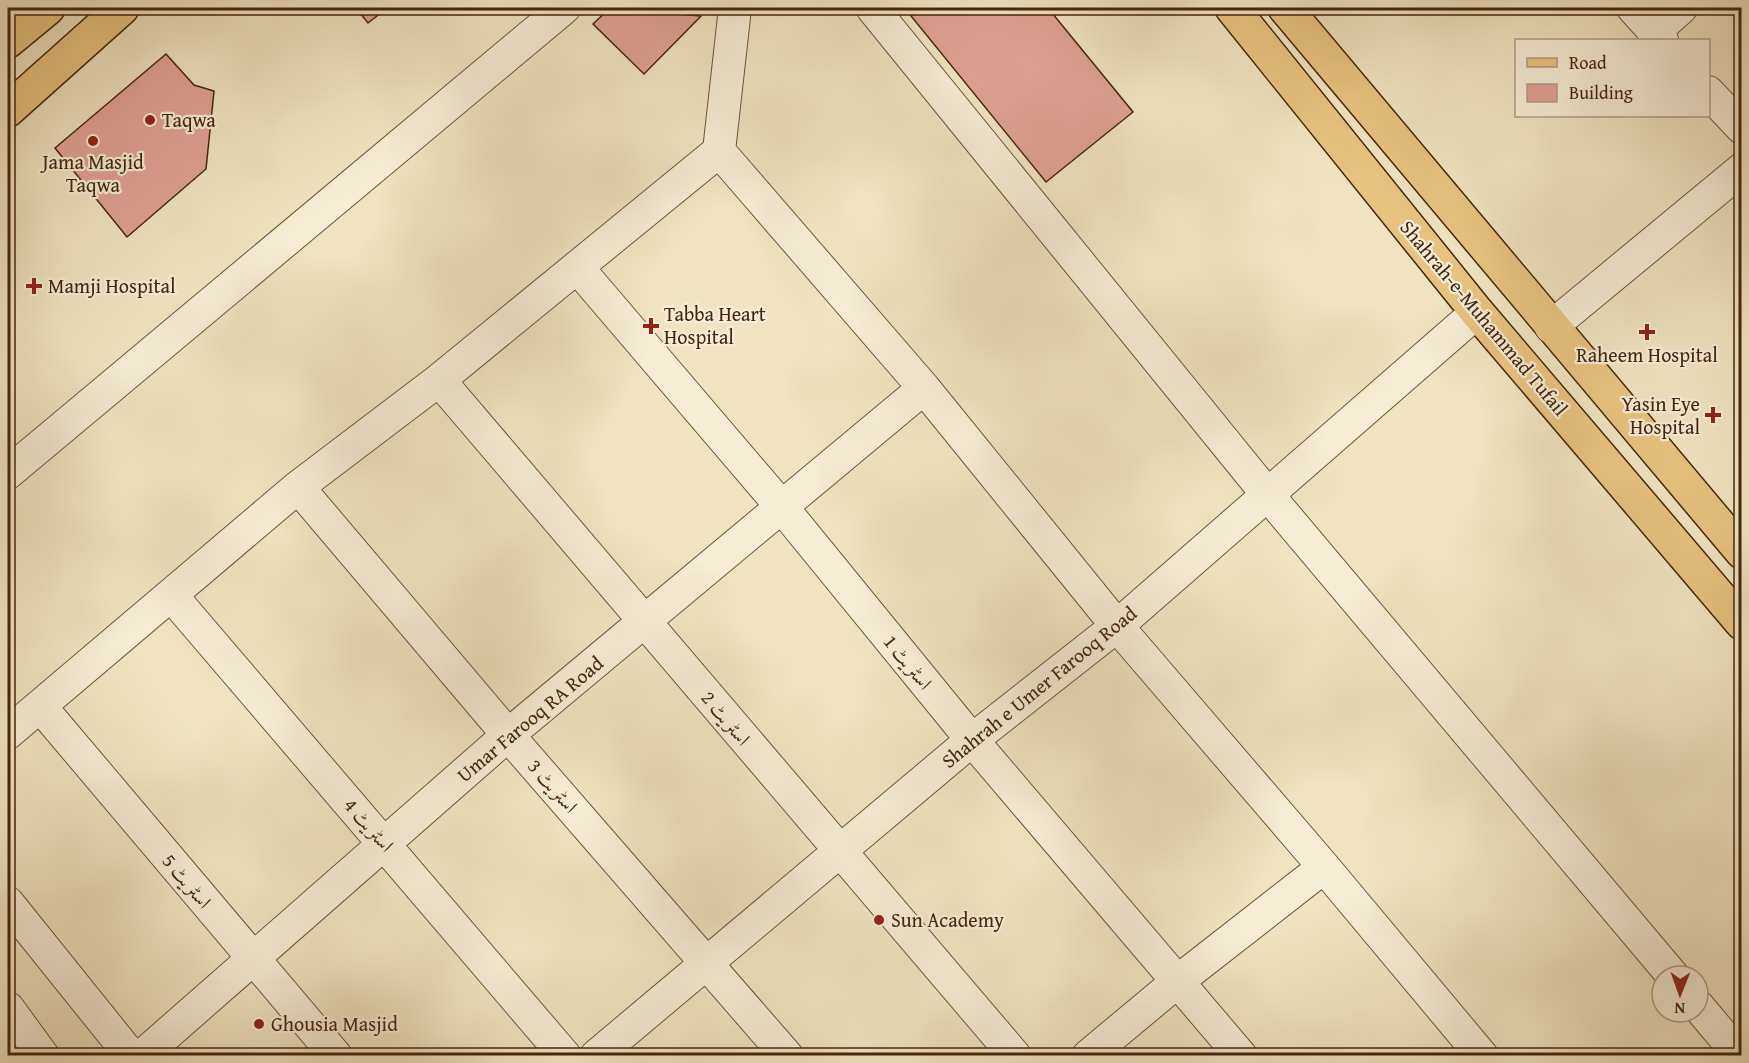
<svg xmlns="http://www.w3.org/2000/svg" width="1749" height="1063" font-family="'Gentium Book Plus',Amiri,serif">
<rect width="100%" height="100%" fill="#efe4bf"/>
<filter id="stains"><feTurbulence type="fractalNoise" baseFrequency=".00333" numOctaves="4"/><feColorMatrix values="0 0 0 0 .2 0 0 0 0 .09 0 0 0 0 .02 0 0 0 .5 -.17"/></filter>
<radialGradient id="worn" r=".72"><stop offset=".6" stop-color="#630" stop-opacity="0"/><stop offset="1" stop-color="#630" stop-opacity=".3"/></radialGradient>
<!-- building -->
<path fill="#dfa193" stroke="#44260c" stroke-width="1.5" d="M 356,8 L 387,8 L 368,23 Z
M 610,8 L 701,16 L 644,74 L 593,24 Z
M 922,8 L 1048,8 L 1133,112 L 1046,182 L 911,16 Z
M 166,54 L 194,85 L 214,91 L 206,169 L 127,237 L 55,148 Z"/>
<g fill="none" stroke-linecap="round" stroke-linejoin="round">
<defs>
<path id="minor" d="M 1633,8 L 1662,40
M 873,9 L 1267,494 L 1673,976
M 1654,32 L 1681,8
M 1708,92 L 1742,128
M 719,151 L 924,388 L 1117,626 L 1324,867 L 1482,1056
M 577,267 L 781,506 L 972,740 L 1241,1056
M 1551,327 L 1742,169
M 439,380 L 1015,1056
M 8,473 L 564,8
M 298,487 L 508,735 L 787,1056
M 171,595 L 565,1056
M 40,706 L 336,1056
M 8,733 L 298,487 L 439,380 L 719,151 L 735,8
M 8,903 L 131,1056
M 1698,1006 L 1740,1056
M 8,1008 L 43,1056
M 142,1056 L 508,735 L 924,388
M 596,1056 L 972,740 L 1117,626 L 1477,312
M 1088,1056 L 1178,981 L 1324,867"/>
<path id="major" d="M 1232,8 L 1477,312 L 1742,623
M 1285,8 L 1742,552
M 8,110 L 122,8"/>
<path id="highway" d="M 8,41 L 48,8"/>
</defs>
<!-- minor casing -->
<use href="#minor" stroke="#6f5639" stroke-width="34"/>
<!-- major casing -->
<use href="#major" stroke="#44260c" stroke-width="36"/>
<!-- highway casing -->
<use href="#highway" stroke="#44260c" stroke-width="36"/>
<!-- minor -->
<use href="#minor" stroke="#f5edd5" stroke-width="32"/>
<!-- major -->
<use href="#major" stroke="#e8c280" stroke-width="33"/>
<!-- highway -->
<use href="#highway" stroke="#e8c280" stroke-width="33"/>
</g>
<!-- markers -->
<g fill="#8f2418" stroke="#f5edd5" stroke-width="2">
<circle cx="150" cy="120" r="6"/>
<circle cx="93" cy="141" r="6"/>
<path d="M31 277h6v6h6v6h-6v6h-6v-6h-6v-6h6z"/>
<path d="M648 317h6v6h6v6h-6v6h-6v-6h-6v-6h6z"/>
<path d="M1644 323h6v6h6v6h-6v6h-6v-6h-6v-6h6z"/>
<path d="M1710 406h6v6h6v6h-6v6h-6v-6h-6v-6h6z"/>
<circle cx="879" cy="920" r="6"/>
<circle cx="259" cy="1024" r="6"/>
</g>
<g text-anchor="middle" stroke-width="4.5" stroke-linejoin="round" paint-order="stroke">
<!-- poi labels -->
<g font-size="20" fill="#44260c" stroke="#f5edd5" text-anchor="start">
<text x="162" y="127">Taqwa</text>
<text x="93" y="169" text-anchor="middle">Jama Masjid<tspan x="93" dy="23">Taqwa</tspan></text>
<text x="48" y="293">Mamji Hospital</text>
<text x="664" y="321">Tabba Heart<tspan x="664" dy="23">Hospital</tspan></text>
<text x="1647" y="362" text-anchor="middle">Raheem Hospital</text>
<text x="1700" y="411" text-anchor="end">Yasin Eye<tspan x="1700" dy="23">Hospital</tspan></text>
<text x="891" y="927">Sun Academy</text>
<text x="271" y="1031">Ghousia Masjid</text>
</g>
<!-- street labels -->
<g font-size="20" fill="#44260c" stroke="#f5edd5">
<text transform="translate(1484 318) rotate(50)" y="7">Shahrah-e-Muhammad Tufail</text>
<text transform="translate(908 662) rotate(51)" y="7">اسٹریٹ 1</text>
<text transform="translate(1039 687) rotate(-39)" y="7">Shahrah e Umer Farooq Road</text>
<text transform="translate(726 718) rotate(50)" y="7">اسٹریٹ 2</text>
<text transform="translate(530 719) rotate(-40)" y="7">Umar Farooq RA Road</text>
<text transform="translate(553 786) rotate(49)" y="7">اسٹریٹ 3</text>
<text transform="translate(369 825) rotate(49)" y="7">اسٹریٹ 4</text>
<text transform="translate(187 881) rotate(50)" y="7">اسٹریٹ 5</text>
</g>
</g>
<!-- margin -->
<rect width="1749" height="1063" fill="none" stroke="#efe4bf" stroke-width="30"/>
<rect x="9" y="9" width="1731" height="1045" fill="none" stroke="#44260c" stroke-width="3"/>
<rect x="15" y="15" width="1719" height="1033" fill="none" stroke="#44260c" stroke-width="1.5"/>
<!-- legend -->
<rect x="1515" y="39" width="195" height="78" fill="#f5edd5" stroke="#ae9d85" stroke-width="1.5"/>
<rect x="1527" y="58" width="30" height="9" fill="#e8c280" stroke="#ae9d85" stroke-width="1.5"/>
<text x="1569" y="69" font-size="18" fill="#44260c">Road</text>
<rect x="1527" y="84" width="30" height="18" fill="#dfa193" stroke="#ae9d85" stroke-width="1.5"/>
<text x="1569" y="99" font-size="18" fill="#44260c">Building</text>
<!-- north arrow -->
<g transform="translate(1680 994) rotate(181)"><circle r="28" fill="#f5edd5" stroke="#ae9d85" stroke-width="1.5"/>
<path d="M0-4.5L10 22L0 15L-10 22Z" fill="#8f2418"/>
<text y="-9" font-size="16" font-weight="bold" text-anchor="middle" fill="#44260c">N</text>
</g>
<rect width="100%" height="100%" filter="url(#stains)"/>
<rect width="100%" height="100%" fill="url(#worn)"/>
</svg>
